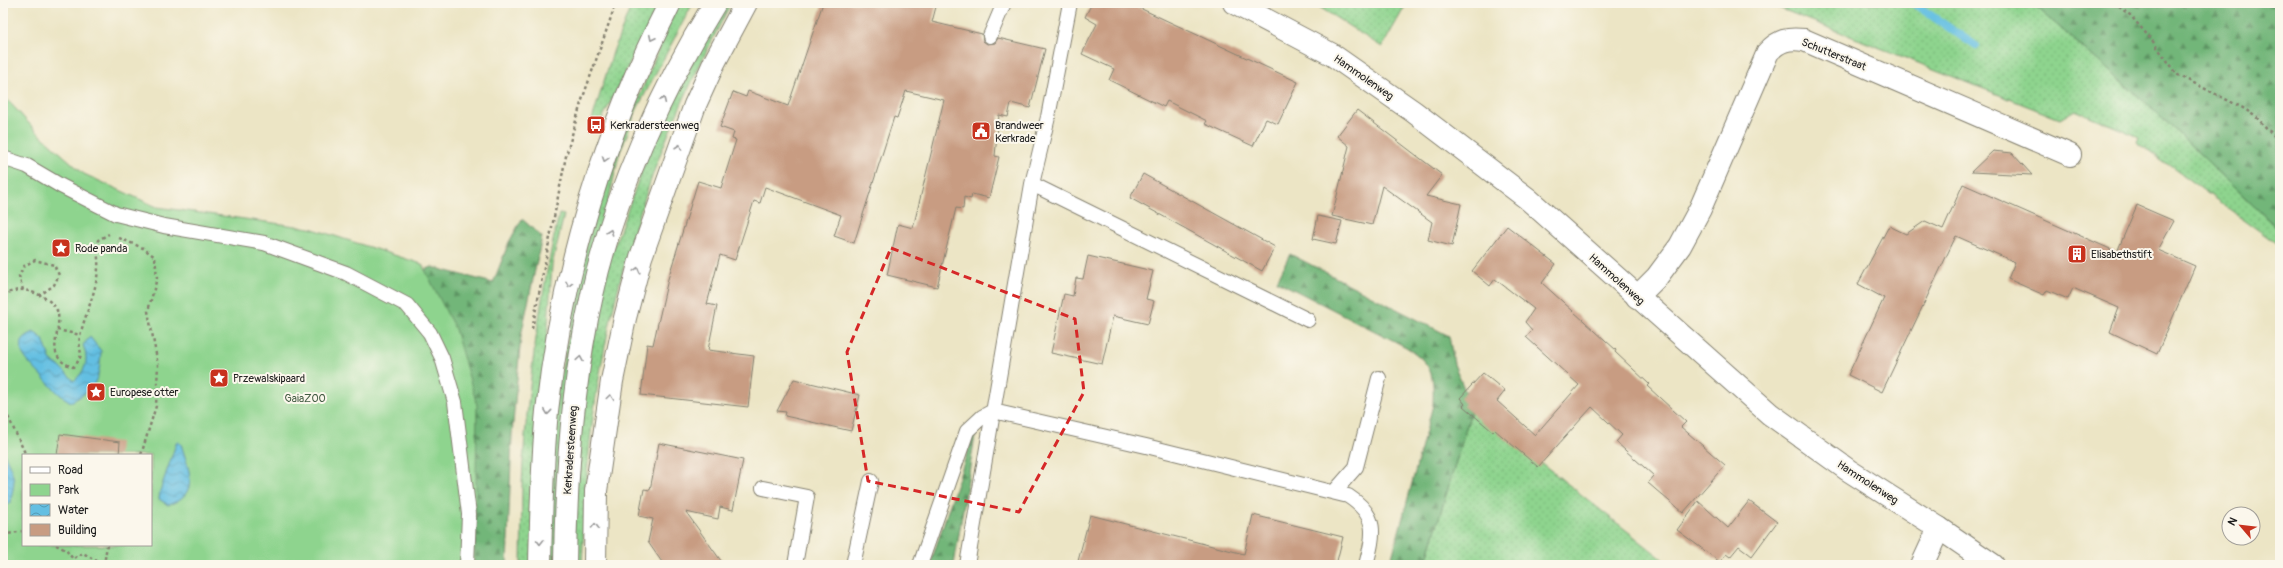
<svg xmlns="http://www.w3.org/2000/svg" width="2283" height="568" font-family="Pangolin,sans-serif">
<defs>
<pattern id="grass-dots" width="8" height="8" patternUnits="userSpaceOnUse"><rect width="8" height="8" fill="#8ed48e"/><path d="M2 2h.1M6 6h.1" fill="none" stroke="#7ab57a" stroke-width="1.8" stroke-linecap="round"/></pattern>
<pattern id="forest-firs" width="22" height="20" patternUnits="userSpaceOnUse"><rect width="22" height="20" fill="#72b679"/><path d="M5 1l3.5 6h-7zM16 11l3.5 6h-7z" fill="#5d9362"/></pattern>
<pattern id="water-waves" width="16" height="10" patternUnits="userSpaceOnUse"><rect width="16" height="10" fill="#64bfe2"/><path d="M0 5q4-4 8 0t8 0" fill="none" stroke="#529ab6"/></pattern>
</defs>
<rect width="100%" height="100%" fill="#fbf7ec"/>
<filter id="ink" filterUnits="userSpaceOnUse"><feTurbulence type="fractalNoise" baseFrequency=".025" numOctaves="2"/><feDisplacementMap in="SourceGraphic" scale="8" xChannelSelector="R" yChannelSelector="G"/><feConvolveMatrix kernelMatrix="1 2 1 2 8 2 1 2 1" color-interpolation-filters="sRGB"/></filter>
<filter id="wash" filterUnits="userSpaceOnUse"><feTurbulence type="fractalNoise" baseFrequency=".012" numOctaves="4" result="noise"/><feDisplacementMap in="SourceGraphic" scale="16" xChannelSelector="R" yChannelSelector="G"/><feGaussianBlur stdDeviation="0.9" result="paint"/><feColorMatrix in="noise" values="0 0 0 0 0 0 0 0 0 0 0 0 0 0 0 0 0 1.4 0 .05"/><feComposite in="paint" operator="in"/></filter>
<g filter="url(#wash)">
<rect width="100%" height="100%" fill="#ece5c5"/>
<!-- grass -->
<path fill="url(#grass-dots)" stroke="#557855" d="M 632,3 L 660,3 L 599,125 L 591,123 L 613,52 Z
M 678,3 L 693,3 L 637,109 L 619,155 L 607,207 L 558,565 L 552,565 L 548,507 L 555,404 L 587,242 L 624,133 Z
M 724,3 L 731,3 C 703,58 675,113 654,171 C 624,255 602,343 591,432 C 586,476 584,521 582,565 L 572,565 L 579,420 L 604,274 L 657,129 Z
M 1313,3 L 1407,3 L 1382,47 Z
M 1777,3 L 2032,3 L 2155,111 L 2280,231 L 2280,246 L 2137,142 L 2139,137 L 2075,110 L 2060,119 L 1774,6 Z
M 559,214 L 564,215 L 552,265 L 532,565 L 521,565 C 522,531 521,496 523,461 C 529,379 540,295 559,214 Z
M 1472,408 L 1670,565 L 1425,565 Z"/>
<!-- forest -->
<path fill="url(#forest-firs)" stroke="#47694a" d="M 2032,3 L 2280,3 L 2280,231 L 2155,111 Z
M 522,219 L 542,237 L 521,336 L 512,434 L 507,565 L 463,565 L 417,273 L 432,267 L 493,283 L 509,242 Z
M 1290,254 L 1449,336 L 1454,364 L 1472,408 L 1425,565 L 1390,565 L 1433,405 C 1434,375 1433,364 1406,347 L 1277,281 Z
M 975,436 L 954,565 L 930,565 L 972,438 Z"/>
<!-- park -->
<path fill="#8ed48e" stroke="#557855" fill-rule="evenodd" d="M 3,95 L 36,131 L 84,174 L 157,207 L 310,228 L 422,264 L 455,329 L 477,405 L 475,565 L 3,565 ZM 23,455 L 151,455 L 151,545 L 23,545 Z"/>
<!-- water -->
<path fill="url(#water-waves)" stroke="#406e7f" d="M 34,332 L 43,339 L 51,361 L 58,365 L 74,381 C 86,370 89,361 83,345 L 90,337 L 101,351 C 99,380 97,388 71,402 C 60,396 54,389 45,380 C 34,366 3,345 34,332 Z
M 177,441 L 181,444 C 189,470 201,494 168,505 L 159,499 L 160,491 Z
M 3,451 C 7,460 13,471 14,481 C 14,488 11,496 11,503 L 3,506 Z"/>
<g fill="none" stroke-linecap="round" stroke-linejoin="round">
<!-- stream -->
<path stroke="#64bfe2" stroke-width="8" d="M 1913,3 L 1976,46"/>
</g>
<g id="blocks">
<!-- building -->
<path fill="#c89c82" d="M 823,3 L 937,3 L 932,22 L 982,34 L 983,41 L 987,44 L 995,43 L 998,38 L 1045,49 L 1030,108 L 1011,103 L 1008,117 L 999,115 L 995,156 L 999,157 L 989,198 L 972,194 L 971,199 L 964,197 L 963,209 L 956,208 L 937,287 L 887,275 L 898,224 L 913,228 L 944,100 L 906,91 L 897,118 L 894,117 L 854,243 L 834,236 L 841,215 L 765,187 L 760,203 L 754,201 L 735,260 L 720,255 L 707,304 L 717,306 L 708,350 L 754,356 L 748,407 L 641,395 L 647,344 L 653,345 L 668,279 L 698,181 L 721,188 L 736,140 L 732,139 L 734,132 L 720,127 L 733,92 L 746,97 L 748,91 L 788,106 Z
M 1092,3 L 1129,3 L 1298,82 L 1278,124 L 1266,119 L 1253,146 L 1205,124 L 1207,121 L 1167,101 L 1164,107 L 1109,80 L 1114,69 L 1082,54 L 1097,24 L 1085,17 Z
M 1357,110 L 1442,175 L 1426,196 L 1461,204 L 1452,246 L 1428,240 L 1432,222 L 1382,186 L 1372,225 L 1332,216 L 1349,146 L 1337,136 Z
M 1993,151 L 2012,153 L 2032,175 L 1971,172 Z
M 1143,174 L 1275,247 L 1262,271 L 1130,198 Z
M 1963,184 L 2117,252 L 2137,205 L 2174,221 L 2158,250 L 2195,266 L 2157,354 L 2110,332 L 2119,308 L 2073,288 L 2068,299 L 2047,290 L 2044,295 L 2008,279 L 2015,262 L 1956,236 L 1882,392 L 1848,375 L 1884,298 L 1858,284 L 1889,226 L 1906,234 L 1925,221 L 1943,229 Z
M 1318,216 L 1342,221 L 1336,244 L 1313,239 Z
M 1507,226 L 1556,264 L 1542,283 L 1616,350 L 1615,352 L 1649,384 L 1647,386 L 1686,422 L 1681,427 L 1725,465 L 1683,513 L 1648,483 L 1654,476 L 1616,442 L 1622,435 L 1592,407 L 1538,467 L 1495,430 L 1493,432 L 1463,406 L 1465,404 L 1460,398 L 1483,373 L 1505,391 L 1497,401 L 1535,435 L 1579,385 L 1526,337 L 1532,330 L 1525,322 L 1534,309 L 1495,279 L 1490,286 L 1472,271 Z
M 1088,256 L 1153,271 L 1146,299 L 1154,301 L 1148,324 L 1113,316 L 1102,364 L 1051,353 L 1064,294 L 1073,296 L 1076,278 L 1083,279 Z
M 794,379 L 860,395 L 851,431 L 785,416 L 786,412 L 777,411 Z
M 60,434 L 120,442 L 119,455 L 57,455 Z
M 659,443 L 743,460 L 733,510 L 720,507 L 718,519 L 686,512 L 724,565 L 664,565 L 648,542 L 653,519 L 639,516 L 644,489 L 650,490 Z
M 1698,501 L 1728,528 L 1749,501 L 1777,522 L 1752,556 L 1739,546 L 1730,557 L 1726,554 L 1720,562 L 1677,530 Z
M 1090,515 L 1244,554 L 1253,515 L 1343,537 L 1336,565 L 1077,565 Z"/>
</g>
</g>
<g filter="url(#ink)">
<use href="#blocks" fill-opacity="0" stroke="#848070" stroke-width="1"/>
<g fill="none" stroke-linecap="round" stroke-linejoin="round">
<defs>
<path id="lane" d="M 990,36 L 1004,3
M 3,158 L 27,166 L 61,186 L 116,214 L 164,226 L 264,243 L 346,273 L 407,305 L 430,333 L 442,358 L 455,402 L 469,514 L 467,565
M 1032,184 L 1308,320
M 763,488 L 807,497 L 795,565
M 1334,492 L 1356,467 L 1379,378
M 853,565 L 871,481
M 920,565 L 967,431 L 982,417 L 993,411 L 1146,446 L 1348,496 C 1379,516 1374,534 1366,565
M 967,565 L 1032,184 L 1048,117 L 1070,3"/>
<path id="street" d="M 1637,297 L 1657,277 L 1680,246 L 1700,209 L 1768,52 C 1779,40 1788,38 1804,40 L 2070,155
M 595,565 L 596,491 L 612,381 L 625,318 L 641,257 L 695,105 L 715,61 L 746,3
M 1922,565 L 1939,528"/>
<path id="secondary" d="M 1234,3 L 1331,54 L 1414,112 L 1528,199 L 1770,414 L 1848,470 L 1939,528 L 1993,565
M 540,565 C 541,514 542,462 547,411 C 562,270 605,130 670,3
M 565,565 C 566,474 572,383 592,295 C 614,195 661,90 715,3"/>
</defs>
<!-- lane casing -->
<use href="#lane" stroke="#848070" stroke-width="16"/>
<!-- street casing -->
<use href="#street" stroke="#848070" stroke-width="24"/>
<!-- secondary casing -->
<use href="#secondary" stroke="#848070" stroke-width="24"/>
<!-- path -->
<path stroke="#848070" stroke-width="2.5" stroke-dasharray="3 3" stroke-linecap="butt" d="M 2114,3 L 2130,15 L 2151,39 L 2178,75 L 2245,109 L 2257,118 L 2280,142
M 119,238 L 143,248 L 155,257 L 157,278 L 148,311 L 158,365 L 156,406 L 141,455
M 23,290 L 19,276 L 24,266 L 35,260 L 54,265 L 59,275 L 54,285 L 40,295
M 3,294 C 9,293 18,289 24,290 C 36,292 56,301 58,314 C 61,336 43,357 73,367 C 87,354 77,351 80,336 C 85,314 97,291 98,268 C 99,258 96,251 98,240 L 109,234
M 532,329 L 566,156 L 581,103 L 616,3
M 57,330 L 81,335
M 3,406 L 26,455
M 3,535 L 23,531
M 56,545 L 66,550 L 73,559 L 83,553 L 104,565
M 104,565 L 107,545"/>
<!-- lane -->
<use href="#lane" stroke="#fff" stroke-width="14"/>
<!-- street -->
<use href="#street" stroke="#fff" stroke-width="22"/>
<!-- secondary -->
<use href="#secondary" stroke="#fff" stroke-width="22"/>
</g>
<!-- one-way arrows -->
<defs><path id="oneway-chevron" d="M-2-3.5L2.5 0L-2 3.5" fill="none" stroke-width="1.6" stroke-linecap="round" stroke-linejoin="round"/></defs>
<g stroke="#999">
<use href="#oneway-chevron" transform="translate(652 38) rotate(116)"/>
<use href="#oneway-chevron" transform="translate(663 100) rotate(-66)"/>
<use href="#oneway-chevron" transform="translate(679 147) rotate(-71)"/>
<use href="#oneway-chevron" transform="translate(605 159) rotate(108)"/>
<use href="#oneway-chevron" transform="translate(610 232) rotate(-71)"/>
<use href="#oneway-chevron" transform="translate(637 270) rotate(-75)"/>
<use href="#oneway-chevron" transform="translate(569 284) rotate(102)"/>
<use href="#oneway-chevron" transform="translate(580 359) rotate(-81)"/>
<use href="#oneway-chevron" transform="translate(610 397) rotate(-82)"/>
<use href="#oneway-chevron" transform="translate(548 412) rotate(96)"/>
<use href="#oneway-chevron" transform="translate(595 526) rotate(-89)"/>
<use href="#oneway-chevron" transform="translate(540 542) rotate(91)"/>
</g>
</g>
<!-- marked area -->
<path fill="none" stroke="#d62828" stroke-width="3" stroke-dasharray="8 5" stroke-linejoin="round" d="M 891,248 L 1075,319 L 1084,392 L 1019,512 L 868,481 L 847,352 Z"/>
<!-- icons -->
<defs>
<symbol id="bus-square" viewBox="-11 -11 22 22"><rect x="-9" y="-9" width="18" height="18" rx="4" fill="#c8321e" stroke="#fbf7ec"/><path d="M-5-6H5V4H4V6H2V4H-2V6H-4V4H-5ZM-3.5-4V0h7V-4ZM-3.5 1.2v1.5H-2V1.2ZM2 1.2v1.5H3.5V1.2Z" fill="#fff"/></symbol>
<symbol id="civic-square" viewBox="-11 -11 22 22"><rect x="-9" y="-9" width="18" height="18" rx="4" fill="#c8321e" stroke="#fbf7ec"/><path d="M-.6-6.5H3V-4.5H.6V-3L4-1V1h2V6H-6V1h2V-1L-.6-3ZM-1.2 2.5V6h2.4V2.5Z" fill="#fff"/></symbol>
<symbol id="sight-square" viewBox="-11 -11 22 22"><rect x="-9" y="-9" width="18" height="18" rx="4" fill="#c8321e" stroke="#fbf7ec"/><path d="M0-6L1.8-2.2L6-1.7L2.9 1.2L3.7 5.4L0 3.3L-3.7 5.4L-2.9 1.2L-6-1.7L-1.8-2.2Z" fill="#fff"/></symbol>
<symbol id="building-square" viewBox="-11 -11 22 22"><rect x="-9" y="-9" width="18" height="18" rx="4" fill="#c8321e" stroke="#fbf7ec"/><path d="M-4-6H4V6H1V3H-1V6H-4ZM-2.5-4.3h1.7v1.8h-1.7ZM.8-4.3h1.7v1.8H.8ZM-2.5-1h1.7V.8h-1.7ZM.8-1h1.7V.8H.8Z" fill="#fff"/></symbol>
</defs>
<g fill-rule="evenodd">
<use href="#bus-square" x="585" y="114" width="22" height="22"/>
<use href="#civic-square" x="970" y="120" width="22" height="22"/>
<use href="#sight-square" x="50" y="237" width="22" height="22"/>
<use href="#building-square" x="2066" y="243" width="22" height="22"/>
<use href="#sight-square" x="208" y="367" width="22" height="22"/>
<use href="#sight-square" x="85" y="381" width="22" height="22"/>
</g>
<g text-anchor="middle" stroke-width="4" stroke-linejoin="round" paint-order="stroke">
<!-- street labels -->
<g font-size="11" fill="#1c1c1c" stroke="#fbf7ec">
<text transform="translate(1834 54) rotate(22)" y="4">Schutterstraat</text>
<text transform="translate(1364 77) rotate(35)" y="4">Hammolenweg</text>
<text transform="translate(1617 279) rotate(42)" y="4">Hammolenweg</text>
<text transform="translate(570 450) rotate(-86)" y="4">Kerkradersteenweg</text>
<text transform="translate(1868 482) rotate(33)" y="4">Hammolenweg</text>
</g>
<!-- poi labels -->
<g font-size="11" fill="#1c1c1c" stroke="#fbf7ec" text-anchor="start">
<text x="610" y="129">Kerkradersteenweg</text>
<text x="995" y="129">Brandweer<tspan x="995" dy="13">Kerkrade</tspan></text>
<text x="75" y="252">Rode panda</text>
<text x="2091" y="258">Elisabethstift</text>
<text x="233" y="382">Przewalskipaard</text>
<text x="110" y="396">Europese otter</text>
</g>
<!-- park labels -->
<g font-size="11" fill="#445c44" stroke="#fbf7ec">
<text x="305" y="402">GaiaZOO</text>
</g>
</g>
<!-- margin -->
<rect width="2283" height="568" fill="none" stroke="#fbf7ec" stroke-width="16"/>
<!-- legend -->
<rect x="22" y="454" width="130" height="92" fill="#fbf7ec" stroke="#a29f99"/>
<rect x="30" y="467" width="20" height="6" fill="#ffffff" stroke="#a29f99"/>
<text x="58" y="474" font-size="12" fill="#1c1c1c">Road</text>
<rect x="30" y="484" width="20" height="12" fill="#8ed48e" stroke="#a29f99"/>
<text x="58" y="494" font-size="12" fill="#1c1c1c">Park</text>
<rect x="30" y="504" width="20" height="12" fill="url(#water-waves)" stroke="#a29f99"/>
<text x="58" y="514" font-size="12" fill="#1c1c1c">Water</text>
<rect x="30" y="524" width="20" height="12" fill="#c89c82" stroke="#a29f99"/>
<text x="58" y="534" font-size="12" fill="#1c1c1c">Building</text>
<!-- north arrow -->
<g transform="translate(2241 526) rotate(298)"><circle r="19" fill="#fbf7ec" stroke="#a29f99"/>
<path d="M0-3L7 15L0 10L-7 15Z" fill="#c8321e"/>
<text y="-6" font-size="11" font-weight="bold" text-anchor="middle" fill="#1c1c1c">N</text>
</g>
</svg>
